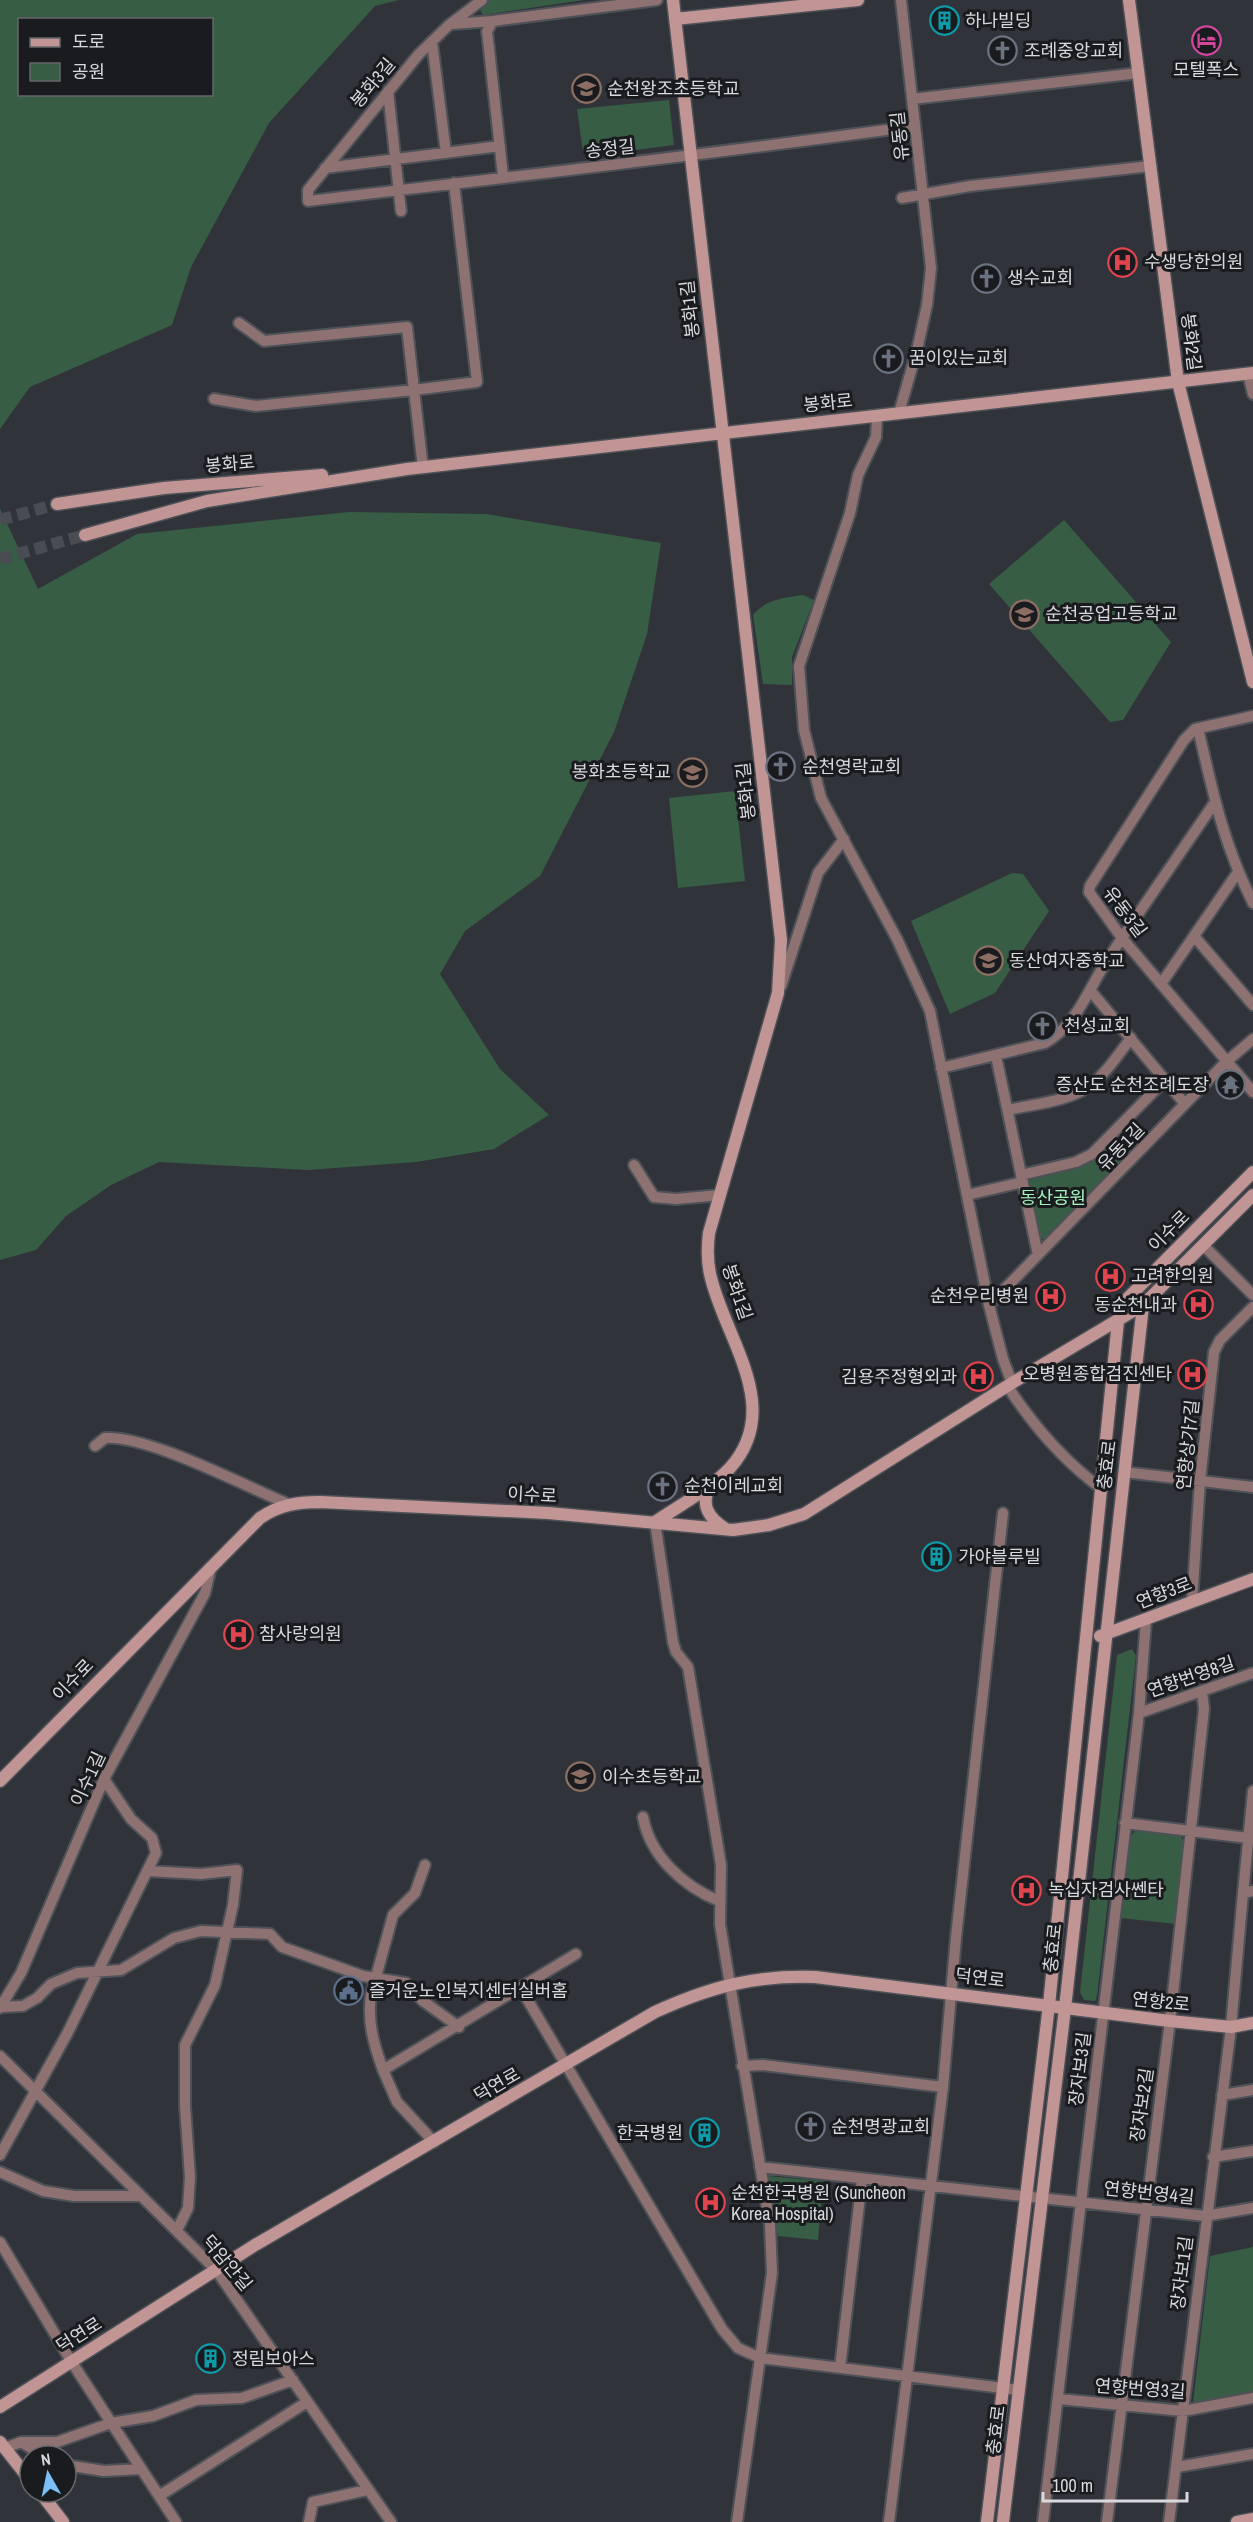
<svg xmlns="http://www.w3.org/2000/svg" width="1253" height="2522" font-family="'Archivo Narrow','Noto Sans KR',sans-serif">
<rect width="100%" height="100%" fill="#31333b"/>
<!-- green -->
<path fill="#375e44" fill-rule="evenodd" d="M 0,0 L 399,0 L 375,6 L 269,123 L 191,267 L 172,325 L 30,387 L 0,429 ZM 20,20 L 212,20 L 212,94 L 20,94 Z
M 488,0 L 584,0 L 483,15 L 480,10 Z
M 669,100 L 674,145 L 619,152 L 583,152 L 577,109 Z
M 0,509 L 38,589 L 137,534 L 349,512 L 486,514 L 661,543 L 647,634 L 614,732 L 540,876 L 465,931 L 440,974 L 500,1069 L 549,1115 L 494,1149 L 416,1162 L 308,1170 L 159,1162 L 111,1185 L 66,1216 L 36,1250 L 0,1260 Z
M 1064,520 L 1171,642 L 1123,720 L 1110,722 L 989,584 Z
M 803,595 L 814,600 L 792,657 L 792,685 L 763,684 L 753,615 C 766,599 783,598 803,595 Z
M 735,791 L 745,881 L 678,888 L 669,798 Z
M 1012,873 L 1023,874 L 1049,911 L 995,993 L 950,1014 L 911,921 Z
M 1108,1142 L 1123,1159 L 1045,1239 L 1037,1239 L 1024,1181 L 1079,1163 Z
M 1132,1649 L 1136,1656 L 1097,1996 L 1095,2001 L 1084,2000 L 1080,1992 L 1117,1655 Z
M 1138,1828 L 1179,1833 L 1185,1844 L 1176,1924 L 1121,1918 L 1129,1838 Z
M 767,2176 L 823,2181 L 818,2240 L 778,2236 Z
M 1253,2247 L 1253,2393 L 1193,2403 L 1210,2256 Z"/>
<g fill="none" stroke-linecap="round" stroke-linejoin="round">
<!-- secondary-tunnel -->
<path stroke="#4a4c53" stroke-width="12" stroke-dasharray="12 6" stroke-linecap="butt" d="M 0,520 L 57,504
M 0,559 L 85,535"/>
<defs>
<path id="street" d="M 482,0 L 449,25 L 419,54 L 308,190 L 308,201 C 510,177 713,154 915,126
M 452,24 L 493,21
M 432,42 L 446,153
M 388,91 L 401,211
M 912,99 L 1139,73
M 325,168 L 500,146
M 503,176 L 487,31 L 493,21 L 657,0
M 902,198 L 970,186 L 1151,166
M 1248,374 L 1253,394
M 214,399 L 256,406 L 414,390 L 407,327 L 264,341 L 239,323
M 899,413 L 917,350 L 927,305 L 931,268 L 901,0
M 877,416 L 876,437 L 858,475 L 850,513 L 799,666 L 804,730 L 821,798 L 897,939 L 930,1011 L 989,1305 L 1003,1359 L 1012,1383
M 423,468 L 414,390 L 477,382 L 454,183
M 1253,716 L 1195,729 L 1184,740 L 1090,886 L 1089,892 L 1122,938 L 1253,1092
M 1198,728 C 1213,793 1223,843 1253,903
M 1194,936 L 1253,1005
M 1161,984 L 1238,872
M 781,986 L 818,873 L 844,839
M 1090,990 L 1185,1104
M 996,1056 L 1038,1255
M 941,1068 L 1045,1043 C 1078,1024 1088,989 1108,959 C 1143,906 1179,855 1215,802
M 1008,1110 C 1033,1104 1066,1102 1088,1087 C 1105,1075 1118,1055 1131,1038
M 634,1165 L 654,1197 L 676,1199 L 720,1195
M 1021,1175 L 1076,1162 L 1092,1154 L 1165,1080
M 967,1195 L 1023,1182
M 1204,1246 L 1253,1295
M 989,1305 L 1226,1062 L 1253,1039
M 1008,1387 C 1033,1425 1065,1462 1102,1489
M 95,1446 L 105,1438 C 148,1435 245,1486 288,1504
M 1124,1472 L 1253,1487
M 655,1522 L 673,1642 L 676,1652 L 688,1667 L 721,1865 L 720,1924 L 770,2225 L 772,2273 L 737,2522
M 1192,1602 L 1200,1481 L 1214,1352 L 1220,1340 L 1253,1307
M 1139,1713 L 1253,1673
M 643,1817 C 650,1856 683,1886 719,1901
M 1125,1823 L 1248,1838
M 147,1871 L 201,1874 L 237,1870 L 233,1905 L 215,1985 L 185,2045 L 185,2106 L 190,2177 L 188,2208 L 177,2230
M 1243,1893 L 1253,1791
M 520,1987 L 722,2329 L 738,2348 L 760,2358 L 1019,2390
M 1,2007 L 23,2006 L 37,1998 L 51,1984 L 77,1973 L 121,1970 L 174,1938 L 201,1931 L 270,1934 L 282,1947 L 363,1976 L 406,1983 L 423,2001 L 459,2027
M 0,2008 L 21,1973 L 104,1779 L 205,1593 L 211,1567
M 0,2056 L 216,2270 L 391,2522
M 742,2066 L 763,2065 L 943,2087
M 383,2070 C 374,2045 367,2022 371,1995 L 393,1915 L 415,1893 L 425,1865
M 1222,2095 L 1253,2090
M 434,2142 L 397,2102 L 383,2070 L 576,1954
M 0,2155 L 68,2032 L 156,1853 L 152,1838 L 131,1819 L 104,1779
M 1213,2157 L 1253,2151
M 760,2167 L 1205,2216 L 1253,2208
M 0,2172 L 43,2191 L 74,2196 L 141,2196
M 0,2242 L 71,2361 L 176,2522
M 840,2368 L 862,2179
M 1059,2399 L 1183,2411 L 1253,2398
M 21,2442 L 57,2442 L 111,2423 L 153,2416 L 196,2400 L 242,2398 L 293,2380
M 5,2448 L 21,2442 L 44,2456
M 66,2465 L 104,2471 L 141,2469
M 1177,2467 L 1253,2454
M 159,2496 L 307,2402
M 309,2522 L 313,2502 L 367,2490
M 889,2522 L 943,2087 L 956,1937 L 1003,1513
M 1043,2522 L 1139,1713 L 1146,1620
M 1107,2522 L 1170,2021 L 1204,1709 L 1202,1692
M 1169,2522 L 1231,2027 L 1243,1893 L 1253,1891"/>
<path id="secondary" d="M 1129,0 L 1178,382 L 1253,682
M 675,19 L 858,0
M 57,504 L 164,488 L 322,475
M 85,535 L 207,501 L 407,469 L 1253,373
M 710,1485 C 700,1505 708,1518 726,1529
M 655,1522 C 680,1505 709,1490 730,1468 C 784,1408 726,1340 711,1278 C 707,1263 707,1249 709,1233 L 778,993 L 781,940 L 673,0
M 1100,1636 L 1253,1579
M 0,1781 L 260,1518 C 279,1505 297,1502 320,1502 L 548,1513 L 733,1530 L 769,1525 L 804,1514 L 1012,1383 L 1143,1305 L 1253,1195
M 0,2407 L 255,2245 L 655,2012 C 710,1987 754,1975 815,1977 L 1170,2021 L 1231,2027 L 1253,2023
M 0,2442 L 30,2480
M 40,2492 L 63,2522
M 987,2522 L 1049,2005 L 1118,1321 L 1126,1300 L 1253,1172
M 1003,2522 L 1065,2008 L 1143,1305
M 1237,2522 L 1253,2519"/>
</defs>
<!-- street casing -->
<use href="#street" stroke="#4f5158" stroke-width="14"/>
<!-- secondary casing -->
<use href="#secondary" stroke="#4f5158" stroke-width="15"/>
<!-- street -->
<use href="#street" stroke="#8e7271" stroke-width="10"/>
<!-- secondary -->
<use href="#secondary" stroke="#c19593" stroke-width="12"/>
</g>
<!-- icons -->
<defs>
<symbol id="building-ring" viewBox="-11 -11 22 22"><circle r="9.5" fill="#1a1b1e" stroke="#0f9aa8" stroke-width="1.5"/><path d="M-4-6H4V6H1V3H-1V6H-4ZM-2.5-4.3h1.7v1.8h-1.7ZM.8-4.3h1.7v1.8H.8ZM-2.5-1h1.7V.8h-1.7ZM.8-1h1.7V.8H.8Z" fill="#0f9aa8"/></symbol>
<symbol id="hotel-ring" viewBox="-11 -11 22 22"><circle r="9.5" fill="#1a1b1e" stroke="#d1479c" stroke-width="1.5"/><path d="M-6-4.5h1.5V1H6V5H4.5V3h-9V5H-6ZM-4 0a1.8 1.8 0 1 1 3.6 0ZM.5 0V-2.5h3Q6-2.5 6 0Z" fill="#d1479c"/></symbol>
<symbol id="church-ring" viewBox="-11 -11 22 22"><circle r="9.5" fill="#1a1b1e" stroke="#6b7280" stroke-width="1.5"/><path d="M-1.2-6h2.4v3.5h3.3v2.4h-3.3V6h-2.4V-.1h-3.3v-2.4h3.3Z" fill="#6b7280"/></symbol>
<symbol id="school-ring" viewBox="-11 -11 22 22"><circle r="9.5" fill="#1a1b1e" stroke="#8d6e63" stroke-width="1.5"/><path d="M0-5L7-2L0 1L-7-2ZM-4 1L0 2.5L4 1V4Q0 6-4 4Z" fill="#8d6e63"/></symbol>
<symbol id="hospital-ring" viewBox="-11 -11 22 22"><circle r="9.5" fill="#1a1b1e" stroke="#e0444e" stroke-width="1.5"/><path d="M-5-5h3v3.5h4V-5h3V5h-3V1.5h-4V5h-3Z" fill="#e0444e"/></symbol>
<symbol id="temple-ring" viewBox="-11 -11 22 22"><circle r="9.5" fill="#1a1b1e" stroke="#6b7280" stroke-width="1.5"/><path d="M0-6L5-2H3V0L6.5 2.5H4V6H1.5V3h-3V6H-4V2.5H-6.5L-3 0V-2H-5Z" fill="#6b7280"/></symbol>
<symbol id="civic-ring" viewBox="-11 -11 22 22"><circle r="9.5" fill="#1a1b1e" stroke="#5c6f8a" stroke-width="1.5"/><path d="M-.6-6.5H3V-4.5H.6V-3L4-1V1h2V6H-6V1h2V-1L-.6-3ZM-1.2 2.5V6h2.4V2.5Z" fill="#5c6f8a"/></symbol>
</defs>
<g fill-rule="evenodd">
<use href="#building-ring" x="928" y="4" width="33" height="33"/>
<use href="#hotel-ring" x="1190" y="24" width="33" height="33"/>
<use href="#church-ring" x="986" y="34" width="33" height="33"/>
<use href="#school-ring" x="570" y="72" width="33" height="33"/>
<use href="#hospital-ring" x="1106" y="246" width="33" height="33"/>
<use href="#church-ring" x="970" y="262" width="33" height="33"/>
<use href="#church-ring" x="872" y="342" width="33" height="33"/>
<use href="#school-ring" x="1008" y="598" width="33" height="33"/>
<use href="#church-ring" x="764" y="750" width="33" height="33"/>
<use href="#school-ring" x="676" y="756" width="33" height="33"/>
<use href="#school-ring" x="972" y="944" width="33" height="33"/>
<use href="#church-ring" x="1026" y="1010" width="33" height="33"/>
<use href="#temple-ring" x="1214" y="1068" width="33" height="33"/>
<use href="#hospital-ring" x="1094" y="1260" width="33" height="33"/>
<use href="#hospital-ring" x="1034" y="1280" width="33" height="33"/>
<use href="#hospital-ring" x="1182" y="1288" width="33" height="33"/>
<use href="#hospital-ring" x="1176" y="1358" width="33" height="33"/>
<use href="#hospital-ring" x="962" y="1360" width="33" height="33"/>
<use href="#church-ring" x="646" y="1470" width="33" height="33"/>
<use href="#building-ring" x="920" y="1540" width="33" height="33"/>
<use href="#hospital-ring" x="222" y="1618" width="33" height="33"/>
<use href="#school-ring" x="564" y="1760" width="33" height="33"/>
<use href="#hospital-ring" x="1010" y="1874" width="33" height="33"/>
<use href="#civic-ring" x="332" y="1974" width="33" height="33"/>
<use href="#church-ring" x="794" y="2110" width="33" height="33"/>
<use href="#building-ring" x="688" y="2116" width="33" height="33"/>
<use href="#hospital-ring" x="694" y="2186" width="33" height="33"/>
<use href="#building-ring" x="194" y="2342" width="33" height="33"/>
</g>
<g text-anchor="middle" stroke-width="6" stroke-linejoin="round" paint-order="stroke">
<!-- poi labels -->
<g font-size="18" fill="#d7d9dd" stroke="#1a1b1e" text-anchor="start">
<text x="965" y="27">하나빌딩</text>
<text x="1024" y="57">조례중앙교회</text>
<text x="1206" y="76" text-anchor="middle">모텔폭스</text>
<text x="607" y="95">순천왕조초등학교</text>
<text x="1144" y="268">수생당한의원</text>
<text x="1007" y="284">생수교회</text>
<text x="909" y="364">꿈이있는교회</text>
<text x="1045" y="620">순천공업고등학교</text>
<text x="802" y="773">순천영락교회</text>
<text x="671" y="778" text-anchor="end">봉화초등학교</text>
<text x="1009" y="967">동산여자중학교</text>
<text x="1064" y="1032">천성교회</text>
<text x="1209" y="1091" text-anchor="end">증산도 순천조례도장</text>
<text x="1131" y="1282">고려한의원</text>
<text x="1029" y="1302" text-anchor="end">순천우리병원</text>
<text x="1177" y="1311" text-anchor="end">동순천내과</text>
<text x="1172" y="1380" text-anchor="end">오병원종합검진센타</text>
<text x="957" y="1383" text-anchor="end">김용주정형외과</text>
<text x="684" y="1492">순천이레교회</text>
<text x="958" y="1563">가야블루빌</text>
<text x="259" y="1640">참사랑의원</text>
<text x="602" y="1783">이수초등학교</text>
<text x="1048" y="1896">녹십자검사쎈타</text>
<text x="369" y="1997">즐거운노인복지센터실버홈</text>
<text x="831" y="2133">순천명광교회</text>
<text x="683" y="2139" text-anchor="end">한국병원</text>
<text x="731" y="2199">순천한국병원 (Suncheon<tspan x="731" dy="21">Korea Hospital)</tspan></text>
<text x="232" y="2365">정림보아스</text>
</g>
<!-- street labels -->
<g font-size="18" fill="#d7d9dd" stroke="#1a1b1e">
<text transform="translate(373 83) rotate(-50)" y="6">봉화3길</text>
<text transform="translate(900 136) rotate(-96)" y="6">유동길</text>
<text transform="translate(610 149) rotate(-6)" y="6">송정길</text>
<text transform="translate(690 309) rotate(-96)" y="6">봉화1길</text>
<text transform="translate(1191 342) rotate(83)" y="6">봉화2길</text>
<text transform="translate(828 403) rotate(-6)" y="6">봉화로</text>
<text transform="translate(230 464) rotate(-5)" y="6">봉화로</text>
<text transform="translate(746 791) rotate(-96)" y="6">봉화1길</text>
<text transform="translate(1125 912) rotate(53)" y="6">유동3길</text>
<text transform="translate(1121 1147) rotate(-46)" y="6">유동1길</text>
<text transform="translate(1169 1231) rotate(-45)" y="6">이수로</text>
<text transform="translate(737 1292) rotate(71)" y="6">봉화1길</text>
<text transform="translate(1188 1445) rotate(-84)" y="6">연향상가7길</text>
<text transform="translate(1107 1465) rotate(-83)" y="6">충효로</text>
<text transform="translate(532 1495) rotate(3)" y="6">이수로</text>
<text transform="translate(1164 1593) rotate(-21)" y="6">연향3로</text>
<text transform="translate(1191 1677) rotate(-19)" y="6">연향번영8길</text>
<text transform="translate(73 1680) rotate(-46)" y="6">이수로</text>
<text transform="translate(88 1779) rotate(-65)" y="6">이수1길</text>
<text transform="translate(1053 1948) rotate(-84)" y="6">충효로</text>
<text transform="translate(980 1978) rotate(7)" y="6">덕연로</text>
<text transform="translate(1161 2002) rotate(6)" y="6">연향2로</text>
<text transform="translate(1080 2069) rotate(-83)" y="6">장자보3길</text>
<text transform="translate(497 2085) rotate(-30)" y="6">덕연로</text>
<text transform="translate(1142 2105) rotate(-82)" y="6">장자보2길</text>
<text transform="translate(1149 2193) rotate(6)" y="6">연향번영4길</text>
<text transform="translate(227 2263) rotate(50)" y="6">덕암안길</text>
<text transform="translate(1182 2273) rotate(-83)" y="6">장자보1길</text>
<text transform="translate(79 2335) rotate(-32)" y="6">덕연로</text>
<text transform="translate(1140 2389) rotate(4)" y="6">연향번영3길</text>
<text transform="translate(996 2430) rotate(-83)" y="6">충효로</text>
</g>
<!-- park labels -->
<g font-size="18" fill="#a4f3bd" stroke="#1a1b1e">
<text x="1053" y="1204">동산공원</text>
</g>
</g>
<!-- legend -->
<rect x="18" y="18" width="195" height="78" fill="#1a1b1e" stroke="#66676a" stroke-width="1.5"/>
<rect x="30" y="38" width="30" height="9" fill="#c19593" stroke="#66676a" stroke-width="1.5"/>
<text x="72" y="48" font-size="18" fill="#d7d9dd">도로</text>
<rect x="30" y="63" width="30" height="18" fill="#375e44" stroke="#66676a" stroke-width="1.5"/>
<text x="72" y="78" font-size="18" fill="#d7d9dd">공원</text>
<!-- north arrow -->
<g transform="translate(48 2474) rotate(351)"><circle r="28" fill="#1a1b1e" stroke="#66676a" stroke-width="1.5"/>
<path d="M0-4.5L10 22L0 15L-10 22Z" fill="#7abff8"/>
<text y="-9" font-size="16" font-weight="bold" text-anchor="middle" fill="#d7d9dd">N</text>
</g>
<!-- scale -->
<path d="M1043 2492v9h144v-9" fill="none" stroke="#d7d9dd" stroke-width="3"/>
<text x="1052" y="2492" font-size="18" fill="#d7d9dd" stroke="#1a1b1e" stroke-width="4.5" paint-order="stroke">100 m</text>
</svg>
